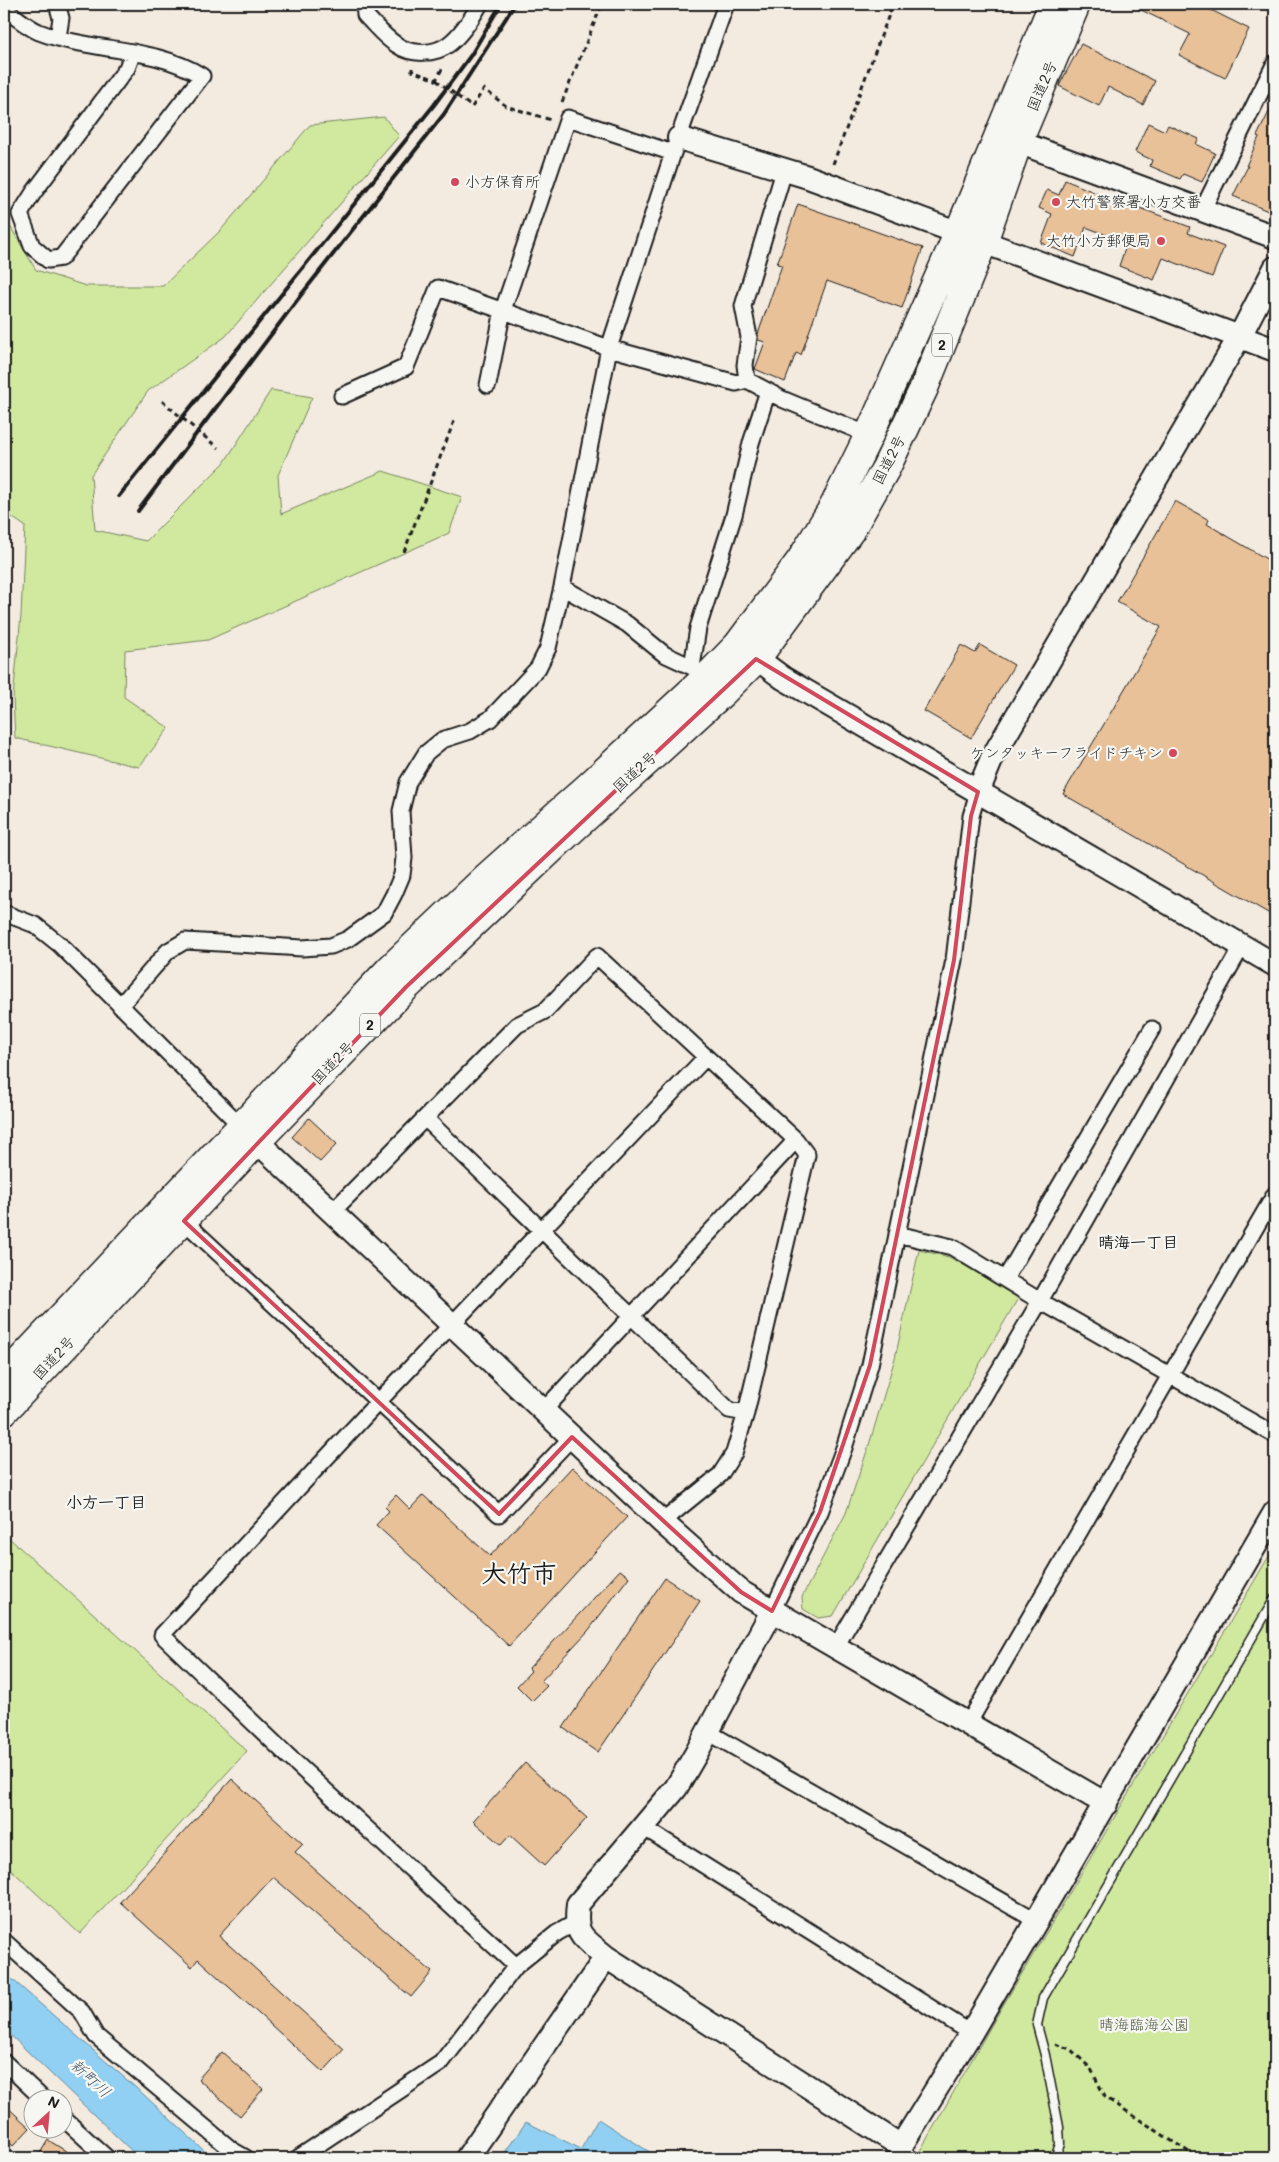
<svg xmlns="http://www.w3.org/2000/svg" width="1279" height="2162" font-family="Mali,'Klee One',sans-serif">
<rect width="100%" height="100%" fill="#f3ebe0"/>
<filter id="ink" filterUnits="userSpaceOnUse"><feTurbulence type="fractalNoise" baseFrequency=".02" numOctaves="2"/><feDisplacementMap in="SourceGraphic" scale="10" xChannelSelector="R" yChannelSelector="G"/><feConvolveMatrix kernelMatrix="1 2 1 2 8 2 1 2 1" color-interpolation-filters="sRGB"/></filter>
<g filter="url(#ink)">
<!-- green -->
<path fill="#d0e99f" stroke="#76825e" d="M 384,117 L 399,136 L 225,337 L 148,391 L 91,475 L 95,530 L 146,541 L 224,463 L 271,390 L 312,397 L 278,475 L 281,514 L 383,471 L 462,497 L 449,533 L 208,640 L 125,650 L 124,697 L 169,728 L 139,767 L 15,738 L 13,698 L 21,615 L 25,526 L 4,512 L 4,216 L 36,270 L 86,286 L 163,286 L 221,230 L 310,125 Z
M 919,1250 L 949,1257 L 1020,1295 L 833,1616 L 818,1618 L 803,1609 L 802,1597 L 846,1513 L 869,1445 L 895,1358 Z
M 4,1538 L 9,1538 L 247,1751 L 80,1934 L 4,1863 Z
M 1275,1546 L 1275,2158 L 916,2158 L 995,2019 Z"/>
<!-- water -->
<path fill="#91d0f2" stroke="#62889c" d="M 4,1972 L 143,2094 L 212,2158 L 139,2158 L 4,2029 Z
M 598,2119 L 659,2158 L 501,2158 L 526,2122 L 581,2149 Z"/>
<!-- building -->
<path fill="#e8c199" stroke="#1c1c1c" d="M 1129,4 L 1199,4 L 1249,29 L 1225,78 L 1179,55 L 1190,34 Z
M 1081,44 L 1155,81 L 1143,105 L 1108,87 L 1099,106 L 1059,86 Z
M 1275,100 L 1275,214 L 1233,196 L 1248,166 L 1246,166 L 1259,137 L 1257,136 Z
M 1148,123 L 1165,131 L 1168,125 L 1199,139 L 1196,144 L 1215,153 L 1202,182 L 1183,174 L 1180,179 L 1150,166 L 1152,160 L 1135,152 Z
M 1065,180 L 1139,211 L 1140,208 L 1190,227 L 1188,233 L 1224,247 L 1212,277 L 1163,258 L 1154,280 L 1119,266 L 1127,243 L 1086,227 L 1075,257 L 1041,243 L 1052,214 L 1039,208 L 1047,190 L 1059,195 Z
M 798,204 L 923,248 L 902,308 L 827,281 L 801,355 L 796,353 L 785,382 L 755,369 L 765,342 L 758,340 L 758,334 L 782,265 L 777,264 Z
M 1175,501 L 1209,520 L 1207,524 L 1275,564 L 1275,917 L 1063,794 L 1161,627 L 1117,602 Z
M 961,645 L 975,653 L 980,645 L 1014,665 L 971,738 L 924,711 Z
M 309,1118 L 337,1144 L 320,1162 L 292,1137 Z
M 572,1467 L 627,1517 L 509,1646 L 376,1525 L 389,1511 L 385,1507 L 396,1495 L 410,1509 L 423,1495 L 490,1556 Z
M 620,1570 L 629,1577 L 588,1631 L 541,1681 L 547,1686 L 532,1701 L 517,1686 L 531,1671 L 529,1668 Z
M 665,1578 L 700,1601 L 598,1752 L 563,1728 Z
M 525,1763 L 587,1818 L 544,1866 L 510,1835 L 501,1845 L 473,1821 Z
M 232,1779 L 303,1844 L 295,1852 L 432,1972 L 411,1997 L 273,1877 L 219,1936 L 344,2049 L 323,2072 L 198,1959 L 192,1967 L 120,1902 Z
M 222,2052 L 263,2089 L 240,2116 L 198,2079 Z
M 4,2104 L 30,2128 L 13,2146 L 4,2137 Z
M 48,2140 L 77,2158 L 37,2158 Z"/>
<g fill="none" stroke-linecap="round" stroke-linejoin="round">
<defs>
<path id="lane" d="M 902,2147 L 917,2158
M 1055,2158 L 1060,2144 L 1059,2127 L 1045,2055 L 1037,2025 L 1043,1998 L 1275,1598"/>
<path id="street" d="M 57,4 L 61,18 L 58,37
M 364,4 L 365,15 C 375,25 385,38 397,45 C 411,55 435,55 449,44 C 462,34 472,18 480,4
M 4,9 C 15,16 27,27 39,32 C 91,52 154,46 202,76 L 61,258 L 48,260 L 32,246 L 20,214 L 34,192 L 127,68 L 133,52
M 1203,209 L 1275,63
M 747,380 L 745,365 L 749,337 L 743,306 L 784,171
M 488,385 L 503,310 L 568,118 L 673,153
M 342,396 L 406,367 L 438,288 L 609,348 L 736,383 L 747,380 L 782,399 L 869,435
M 562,587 L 609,348 L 673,153 L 726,4
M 692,667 L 698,628 L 734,515 L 751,443 L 768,391
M 4,913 L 35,925 L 59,944 L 240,1125
M 120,1006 L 168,951 L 185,941 L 302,948 L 331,946 L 348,939 L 384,913 L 394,894 L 402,875 L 404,858 L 401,811 L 408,782 L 426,753 L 442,740 L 470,731 L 490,719 L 538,668 L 548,648 L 562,587 L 627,624 L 664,654 L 692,667 L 711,679
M 425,1118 L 729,1410 L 746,1413
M 333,1211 L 517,1025 L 545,1011 L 597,956 L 796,1140 L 807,1155 L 746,1413 L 734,1453 L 720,1475 L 662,1522
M 184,1221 L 499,1514 L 572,1437
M 897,1234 L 952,1247 L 1040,1301 L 1275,1435
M 1005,1279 L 1152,1029
M 544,1410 L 796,1140
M 772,1611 L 820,1512 L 844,1448 L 870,1365 L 954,960 L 971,816 L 978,792
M 835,1648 L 1040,1301 L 1242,946
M 968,1724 L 1275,1194
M 708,1732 L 1037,1921
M 643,1827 L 971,2033
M 4,1941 L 82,2012 L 96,2036 L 232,2150 L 246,2158
M 516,1966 L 288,1756 L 162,1635 L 379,1401 L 706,1057
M 4,2062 L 44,2100
M 62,2117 L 107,2158
M 298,2158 L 441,2063 L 516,1966 L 557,1933 L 575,1923"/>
<path id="secondary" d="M 679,138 L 808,177 L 1275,350
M 1018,142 L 1275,237
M 744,649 L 783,678 L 1275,965
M 978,792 L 992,758 L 1240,336 L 1275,268
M 245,1130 L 662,1522 L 741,1592 L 1106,1804
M 772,1611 L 697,1752 L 676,1788 L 578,1904 C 574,1936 582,1937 606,1957 L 901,2146 L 971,2033 L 1275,1512
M 467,2158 L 606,1957"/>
<path id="highway" d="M 4,1378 L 390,969 L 488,876 L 588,787 L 708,676 L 738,645 L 801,560 L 834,506 L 869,435 L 959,232 L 1053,4
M 4,1411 L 257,1141 L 406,987 L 566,835 L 722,693 L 756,659 L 850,531 L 886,468 L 924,388 L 983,242 L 1018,142 L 1076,4"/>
</defs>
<!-- lane casing -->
<use href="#lane" stroke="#1c1c1c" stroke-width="11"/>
<!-- street casing -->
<use href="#street" stroke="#1c1c1c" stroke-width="19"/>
<!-- secondary casing -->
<use href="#secondary" stroke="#1c1c1c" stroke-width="26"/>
<!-- highway casing -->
<use href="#highway" stroke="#1c1c1c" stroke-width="31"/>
<!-- path -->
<path stroke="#1c1c1c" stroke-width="3" stroke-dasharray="5 4" stroke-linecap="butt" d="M 412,68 L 412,71 L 436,80 L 443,67
M 562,102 L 602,4
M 472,107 L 484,89 L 506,106 L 551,120
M 833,164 L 893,4
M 404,552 L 454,421
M 1055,2044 L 1070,2049 L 1081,2059 L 1091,2069 L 1105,2097 L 1198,2158"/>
<!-- lane -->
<use href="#lane" stroke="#f6f6f2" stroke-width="8"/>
<!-- street -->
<use href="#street" stroke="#f6f6f2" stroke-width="15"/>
<!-- secondary -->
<use href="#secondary" stroke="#f6f6f2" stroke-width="22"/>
<!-- highway -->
<use href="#highway" stroke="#f6f6f2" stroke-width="28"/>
<!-- rail -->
<path stroke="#1c1c1c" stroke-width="4" d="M 119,496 L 434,105 L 471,55 L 501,4
M 138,511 L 301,295 L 444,114 L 515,4"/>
<!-- path-bridge -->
<path stroke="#1c1c1c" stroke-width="3" stroke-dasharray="5 4" stroke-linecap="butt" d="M 436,80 L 472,107
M 162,401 L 218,448"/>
</g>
</g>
<!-- marked area -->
<path fill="none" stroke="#d1495b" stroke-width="4" stroke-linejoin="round" d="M 756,659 L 978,792 L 971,816 L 954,960 L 870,1365 L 820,1512 L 772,1611 L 741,1592 L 572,1437 L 499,1514 L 184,1221 L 406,987 Z"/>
<!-- markers -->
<g fill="#d1495b" stroke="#f6f6f2" stroke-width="2">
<circle cx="455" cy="182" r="5"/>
<circle cx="1056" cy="202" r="5"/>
<circle cx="1161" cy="241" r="5"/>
<circle cx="1173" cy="753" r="5"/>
</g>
<g text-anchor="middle" stroke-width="4.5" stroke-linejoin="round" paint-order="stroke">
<!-- shield labels -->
<g fill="#f6f6f2" stroke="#5d5d5c" stroke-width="1">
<rect x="932" y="333.5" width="20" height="23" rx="4"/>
<rect x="360" y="1013.5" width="20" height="23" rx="4"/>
</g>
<g font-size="14" font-weight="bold" fill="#1c1c1c">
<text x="942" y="350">2</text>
<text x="370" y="1030">2</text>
</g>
<!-- street labels -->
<g font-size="15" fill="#1c1c1c" stroke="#f6f6f2">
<text transform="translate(1042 86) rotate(-67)" y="5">国道2号</text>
<text transform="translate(889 460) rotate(-63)" y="5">国道2号</text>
<text transform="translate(635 772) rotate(-42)" y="5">国道2号</text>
<text transform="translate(333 1063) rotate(-46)" y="5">国道2号</text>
<text transform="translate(54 1358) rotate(-47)" y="5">国道2号</text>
</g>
<!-- poi labels -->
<g font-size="15" fill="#1c1c1c" stroke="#f6f6f2" text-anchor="start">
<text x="465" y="187">小方保育所</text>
<text x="1066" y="207">大竹警察署小方交番</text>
<text x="1151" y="246" text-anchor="end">大竹小方郵便局</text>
<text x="1163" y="758" text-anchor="end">ケンタッキーフライドチキン</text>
</g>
<!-- park labels -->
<g font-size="15" fill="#525a43" stroke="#f6f6f2">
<text x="1144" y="2030">晴海臨海公園</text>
</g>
<!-- neighbourhood labels -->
<g font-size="16" font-weight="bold" fill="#1c1c1c" stroke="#f6f6f2">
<text x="1138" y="1248">晴海一丁目</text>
<text x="106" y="1508">小方一丁目</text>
</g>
<!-- water labels -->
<g font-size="16" font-style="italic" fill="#455b67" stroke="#f6f6f2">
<text transform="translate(91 2078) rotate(43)" y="6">新町川</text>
</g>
<!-- town labels -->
<g font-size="25" font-weight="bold" fill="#1c1c1c" stroke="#f6f6f2">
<text x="519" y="1582">大竹市</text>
</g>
</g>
<!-- margin -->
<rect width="1279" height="2162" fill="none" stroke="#f6f6f2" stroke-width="20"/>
<rect x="10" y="10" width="1259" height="2142" fill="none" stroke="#1c1c1c" stroke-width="2" filter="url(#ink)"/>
<!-- north arrow -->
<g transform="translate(48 2114) rotate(26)"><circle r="24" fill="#f6f6f2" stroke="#9f9f9c"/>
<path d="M0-4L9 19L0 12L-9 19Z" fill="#d1495b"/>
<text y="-8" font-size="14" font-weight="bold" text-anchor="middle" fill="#1c1c1c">N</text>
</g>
</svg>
